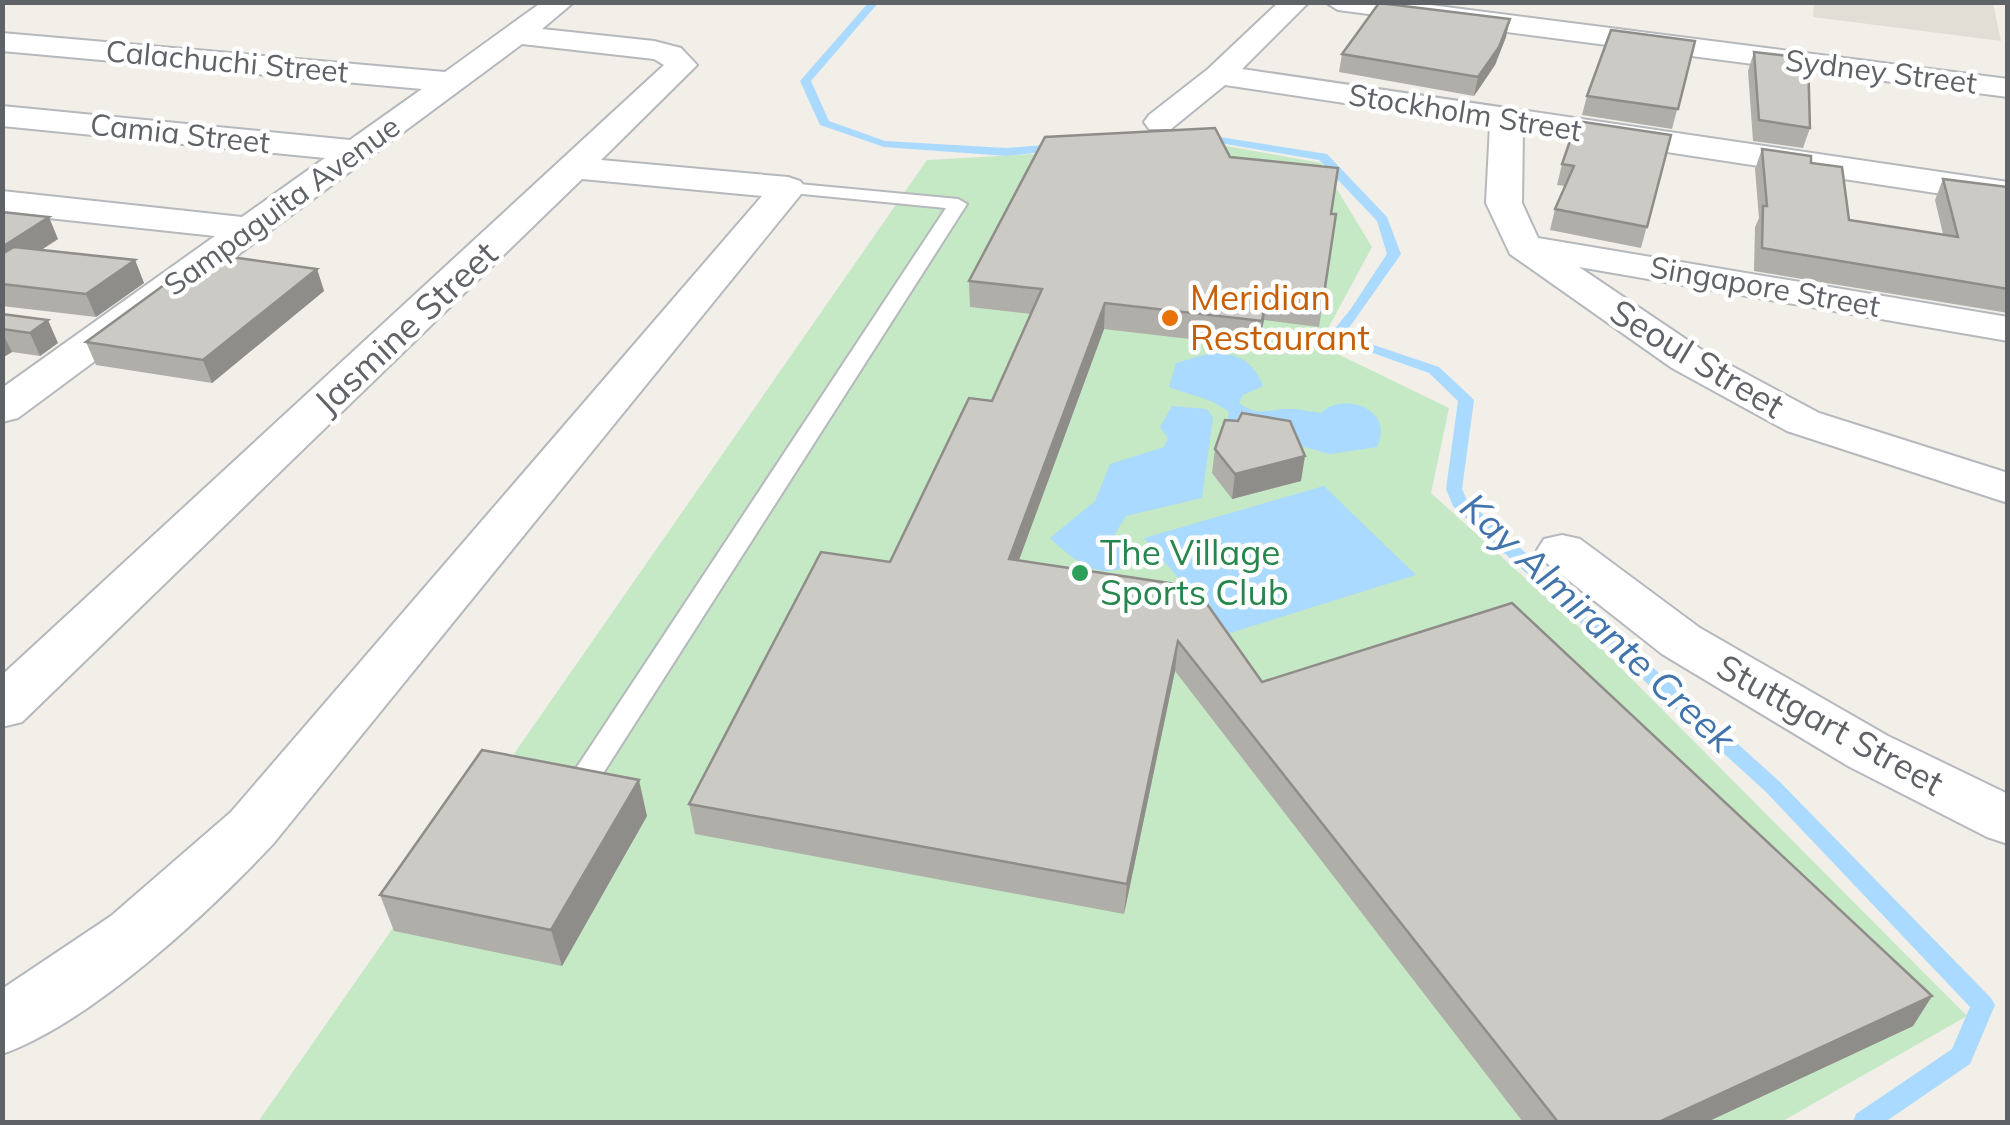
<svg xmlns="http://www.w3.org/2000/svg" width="2010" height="1125" font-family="Mulish,sans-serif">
<rect width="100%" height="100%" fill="#f1efe8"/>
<!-- education -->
<path fill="#e1ded6" d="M 1814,3 L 1993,3 L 2001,41 L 1813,17 Z"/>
<!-- green -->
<path fill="#c5e8c5" d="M 1215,144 L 1321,163 L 1372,247 L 1319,345 L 1449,408 L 1431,493 L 1589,636 L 1967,1016 L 1781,1122 L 258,1122 L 927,160 Z"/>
<!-- water -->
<path fill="#aadaff" d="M 1211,353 C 1237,353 1254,361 1263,386 L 1243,395 L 1239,403 C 1260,419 1273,407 1295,409 C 1304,410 1312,412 1321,413 C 1341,392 1396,407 1377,447 L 1330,454 L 1226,426 L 1229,412 C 1210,397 1191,396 1169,387 L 1176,363 Z
M 1172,406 L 1207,409 L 1213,417 L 1202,498 L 1126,516 L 1115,534 L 1117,545 L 1130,563 C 1101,585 1070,557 1050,538 L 1095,501 L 1110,464 L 1164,447 L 1168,438 L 1160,427 Z
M 1324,486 L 1416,575 L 1227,634 L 1144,538 Z"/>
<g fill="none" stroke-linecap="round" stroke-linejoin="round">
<!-- stream -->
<path fill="#aadaff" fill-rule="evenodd" d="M 869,2 L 879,2 L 811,81 L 829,121 L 885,141 L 1006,148 L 1058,144 L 1064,148 L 1062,150 L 1006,156 L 884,147 L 820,125 L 800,81 Z
M 1220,137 L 1327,154 L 1387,217 L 1401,254 L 1344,335 L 1439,367 L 1471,397 L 1474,400 L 1462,489 L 1467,500 L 1780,782 L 1991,998 L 1995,1005 L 1970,1064 L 1885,1122 L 1853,1122 L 1856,1114 L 1952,1049 L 1970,1007 L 1766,792 L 1453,506 L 1446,489 L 1458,401 L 1429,373 L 1328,337 L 1350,310 L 1387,254 L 1377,221 L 1319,160 L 1220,143 L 1199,144 L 1193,141 L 1199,138 Z"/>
<defs>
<path id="service" d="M 788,183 L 958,199 L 967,204 L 593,789 L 583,792 L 573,789 L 568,781 L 573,773 L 946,208 L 782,192 L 782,184 Z"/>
<path id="minor" d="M 542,2 L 574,2 L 542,29 L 654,41 L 681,48 L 697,65 L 601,160 L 788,177 L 800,181 L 806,188 L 273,844 C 207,914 92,1022 2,1054 L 2,989 L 111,916 L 231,812 L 762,196 L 582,179 L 22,722 L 2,727 L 2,675 L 664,65 L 654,59 L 522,44 L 18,418 L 2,422 L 2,388 L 215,236 L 2,213 L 2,191 L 242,217 L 325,158 L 2,126 L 2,106 L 350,140 L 422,89 L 2,51 L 2,33 L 445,72 Z
M 1279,2 L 1309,2 L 1242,69 L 2008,182 L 2008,204 L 1523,130 L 1522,203 L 1538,238 L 2008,317 L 2008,341 L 1579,267 L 1702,350 L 1819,413 L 2008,473 L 2008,503 L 1787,431 L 1672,368 L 1510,254 L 1486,203 L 1490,125 L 1225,85 L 1171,129 L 1149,129 L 1144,122 L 1149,115 L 1208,69 Z
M 1325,2 L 1407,2 L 2008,79 L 2008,97 L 1338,10 Z
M 1562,535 L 1580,539 L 1700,628 L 1888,736 L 2008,794 L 2008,844 L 1987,837 L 1848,766 L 1662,654 L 1544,561 L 1537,550 L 1544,539 Z"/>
</defs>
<!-- service casing -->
<use href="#service" stroke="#b5b8bc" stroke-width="4"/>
<!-- minor casing -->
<use href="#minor" stroke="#b5b8bc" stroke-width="4"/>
<!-- service -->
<use href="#service" fill="#fff" fill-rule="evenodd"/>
<!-- minor -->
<use href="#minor" fill="#fff" fill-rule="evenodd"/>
</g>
<!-- wall -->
<path fill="#afaea9" d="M 1506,37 L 1495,65 L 1474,96 L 1339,72 L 1342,54 Z
M 1695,41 L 1672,129 L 1582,115 L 1587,96 Z
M 1754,52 L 1810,128 L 1803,148 L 1753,141 L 1748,71 Z
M 1671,135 L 1641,248 L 1550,230 L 1555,209 L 1565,186 L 1557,185 L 1562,164 Z
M 1762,149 L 1811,163 L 1849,220 L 1943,234 L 1935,200 L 1943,179 L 2008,187 L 2008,313 L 1754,271 L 1755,227 L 1759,218 L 1755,169 Z
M 1230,157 L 1331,214 L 1336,214 L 1319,327 L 1264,320 L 1258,347 L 1104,329 L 1019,560 L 1262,682 L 1932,996 L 1913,1026 L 1707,1122 L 1523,1122 L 1175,671 L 1124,914 L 695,834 L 689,804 L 890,562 L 992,401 L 1031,314 L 970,307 L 969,281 Z
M 2,212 L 58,239 L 41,250 L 135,260 L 144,283 L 96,317 L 2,306 Z
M 215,269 L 317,269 L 324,291 L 212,383 L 96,365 L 86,342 Z
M 2,314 L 58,343 L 40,356 L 12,352 L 2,358 Z
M 1215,449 L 1301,481 L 1232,499 L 1212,473 Z
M 647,816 L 562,966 L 394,931 L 380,895 Z"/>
<!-- shaded-wall -->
<path fill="#8f8d8a" d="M 1510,19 L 1506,37 L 1495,65 L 1474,96 L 1478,77 Z
M 49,217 L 58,239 L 3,275 L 2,247 Z
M 135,260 L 144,283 L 96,317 L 86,294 Z
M 317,269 L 324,291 L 212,383 L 203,360 Z
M 1267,294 L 1264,320 L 1258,347 L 1262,321 Z
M 1105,303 L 1104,329 L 1009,587 L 1009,559 Z
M 48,320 L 58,343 L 40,356 L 30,333 Z
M 2,332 L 12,352 L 2,358 Z
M 1305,456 L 1301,481 L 1232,499 L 1235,474 Z
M 1178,641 L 1175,671 L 1124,914 L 1127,884 Z
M 639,780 L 647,816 L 562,966 L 551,930 Z
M 1932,996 L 1913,1026 L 1707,1122 L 1659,1122 Z"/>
<!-- building -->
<path fill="#cccac5" stroke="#8f8d8a" stroke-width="2.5" d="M 1379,3 L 1510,19 L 1499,47 L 1478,77 L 1342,54 Z
M 1611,30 L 1695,41 L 1678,109 L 1587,96 Z
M 1754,52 L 1808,58 L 1810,128 L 1759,120 Z
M 1577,121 L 1671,135 L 1647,227 L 1555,209 L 1574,166 L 1562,164 Z
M 1215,128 L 1230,157 L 1338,168 L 1331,214 L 1336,214 L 1323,301 L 1267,294 L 1262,321 L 1105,303 L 1009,559 L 1195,587 L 1262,682 L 1512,603 L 1932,996 L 1659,1122 L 1558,1122 L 1178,641 L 1127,884 L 689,804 L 821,552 L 890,562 L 969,398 L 992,401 L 1042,289 L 969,281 L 1045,137 Z
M 1762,149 L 1811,156 L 1811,163 L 1842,167 L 1849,220 L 1958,237 L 1943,179 L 2008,187 L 2008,289 L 1762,248 L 1763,206 L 1767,206 Z
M 2,212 L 49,217 L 2,247 Z
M 14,247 L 135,260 L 86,294 L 2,284 L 2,254 Z
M 231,257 L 317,269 L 203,360 L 86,342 L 190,266 L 215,269 Z
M 2,314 L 48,320 L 30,333 L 2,329 Z
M 1242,413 L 1290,421 L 1305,456 L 1235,474 L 1215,449 L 1225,420 L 1238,421 Z
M 482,750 L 639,780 L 551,930 L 380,895 Z"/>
<!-- markers -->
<circle fill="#e8710a" stroke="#fff" stroke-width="4" cx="1170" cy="318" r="10"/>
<circle fill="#2e9e5b" stroke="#fff" stroke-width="4" cx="1080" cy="573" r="10"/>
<g text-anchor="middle" stroke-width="9" stroke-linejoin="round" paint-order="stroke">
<!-- far-street labels -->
<g font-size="30" fill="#5f6368" stroke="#fff">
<text transform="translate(227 62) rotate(5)" y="10">Calachuchi Street</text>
<text transform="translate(1881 72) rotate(7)" y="10">Sydney Street</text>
<text transform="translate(1465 113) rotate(9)" y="10">Stockholm Street</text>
<text transform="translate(180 134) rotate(6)" y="10">Camia Street</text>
<text transform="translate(282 206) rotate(-36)" y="10">Sampaguita Avenue</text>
<text transform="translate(1765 287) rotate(10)" y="10">Singapore Street</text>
</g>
<!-- food labels -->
<g font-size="35" fill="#c56008" stroke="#fff" text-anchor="start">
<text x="1190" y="310">Meridian<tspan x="1190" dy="40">Restaurant</tspan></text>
</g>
<!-- street labels -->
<g font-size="35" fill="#5f6368" stroke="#fff">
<text transform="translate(406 328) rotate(-43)" y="12">Jasmine Street</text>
<text transform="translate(1697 359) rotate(31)" y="12">Seoul Street</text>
<text transform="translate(1830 725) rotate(29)" y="12">Stuttgart Street</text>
</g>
<!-- leisure labels -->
<g font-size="35" fill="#27864d" stroke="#fff" text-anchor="start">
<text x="1100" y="565">The Village<tspan x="1100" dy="40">Sports Club</tspan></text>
</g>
<!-- water labels -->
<g font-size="38" font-style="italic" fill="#4174aa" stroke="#fff">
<text transform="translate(1598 623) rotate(43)" y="13">Kay Almirante Creek</text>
</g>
</g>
<!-- border -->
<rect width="2010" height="1125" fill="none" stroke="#5f6368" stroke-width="10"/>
</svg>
